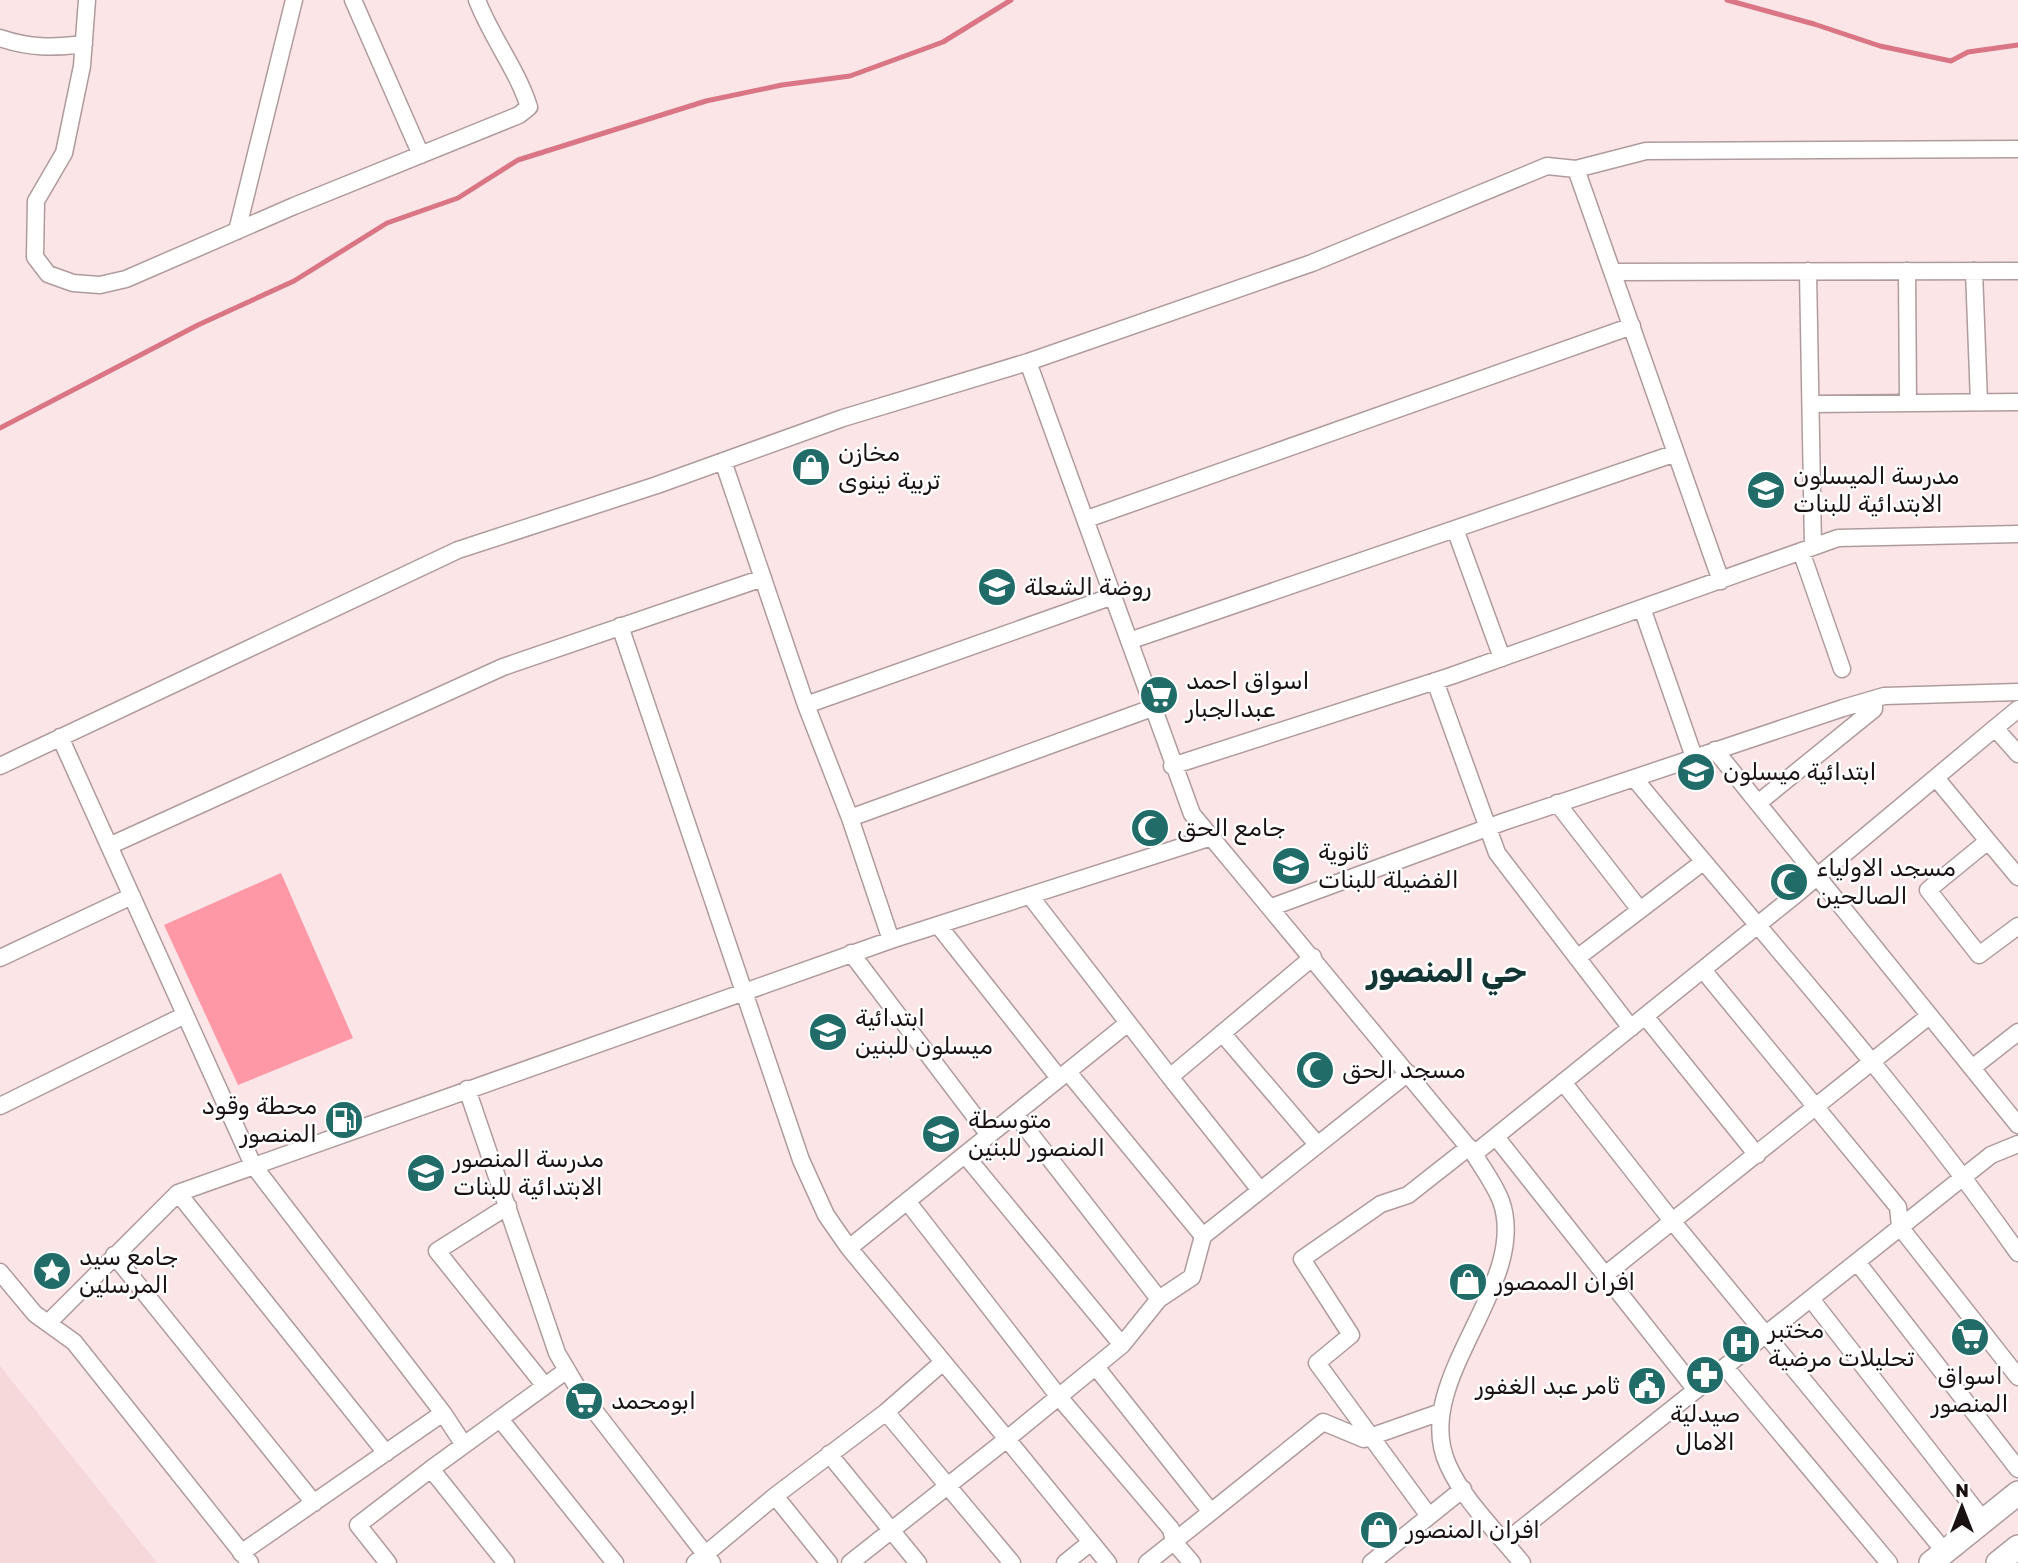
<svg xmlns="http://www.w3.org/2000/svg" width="2018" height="1563" font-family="Rubik,Cairo,sans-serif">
<rect width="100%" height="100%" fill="#fce5e7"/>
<!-- built -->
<path fill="#f6d7da" d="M 0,1366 L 157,1563 L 0,1563 Z"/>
<!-- green -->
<path fill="#fe97a6" d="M 281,873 L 353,1038 L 238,1085 L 164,925 Z"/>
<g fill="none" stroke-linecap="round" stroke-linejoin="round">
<!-- stream -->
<path stroke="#da7585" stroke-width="5" d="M 1727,0 L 1814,24 L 1880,46 L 1951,61 L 1968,52 L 2018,45
M 0,428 L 198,325 L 294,281 L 387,223 L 458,198 L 518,160 L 706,101 L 782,85 L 850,76 L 943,42 L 1011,0"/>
<defs>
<path id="street" d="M 87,0 L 82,66 L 64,153 L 36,201 L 35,257 L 48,274 L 73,283 L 100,285 L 126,279 L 294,206 L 519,115 L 529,107 C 517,69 491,37 477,0
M 353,0 L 421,155
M 0,38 C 30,48 52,48 84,44
M 1576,169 L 1721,581
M 237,231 L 294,0
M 1808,271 L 1813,547
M 1907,271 L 1908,403
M 1974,271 L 1979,402
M 1613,272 L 2018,271
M 1028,362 L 1192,814 L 1474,1154 C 1483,1169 1495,1185 1501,1201 C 1531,1285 1409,1381 1448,1465 C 1464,1501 1498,1533 1522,1563
M 1811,404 L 2018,402
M 723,461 L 806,705
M 1087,519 L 1632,326
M 1455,529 L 1502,658
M 1801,551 L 1842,669
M 1113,596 L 806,705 L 850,818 L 891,940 L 1212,837
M 1642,608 L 1694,757
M 620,626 L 801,1160 L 826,1215 L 849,1248 L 1128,1023
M 1129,641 L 1676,453
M 1435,681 L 1497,853 L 1631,1028
M 2018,709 L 1995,728 L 2018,754
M 60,737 L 253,1165 L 443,1413 L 464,1445
M 1715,750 L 2018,1125
M 0,766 L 458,550 L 657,485 L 843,418 L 1028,362 L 1312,263 L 1547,166 L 1576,169 L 1646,151 L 2018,149
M 1172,766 L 1451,676 L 1838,538 L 2018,534
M 1634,778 C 1763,935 1901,1086 2018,1253
M 1936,778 L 1988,841 L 1928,890 L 1979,955 L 2018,926
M 1557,803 L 1640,910
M 1758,803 L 1874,709 L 1874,699
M 850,818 L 1152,708
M 1988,841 L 2018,877
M 109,846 L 503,667 L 763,578
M 1030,896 L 1170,1077 L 1313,957
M 1272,907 L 1503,822 L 1843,708 L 1884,696 L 2018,692
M 938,925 L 1059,1078
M 851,953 L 989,1135
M 0,958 L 132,896
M 1577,958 L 1703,862
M 1703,970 L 1898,1207 L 1900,1227 L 2018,1377
M 1645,1016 L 1757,1155
M 1222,1033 L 1316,1143
M 1972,1068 L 2018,1032
M 1068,1072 L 1203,1236
M 1170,1077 L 1260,1190
M 1563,1082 L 1673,1222 L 1945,1552
M 467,1089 L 557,1353 L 580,1392 L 712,1563
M 0,1106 L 185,1015
M 1015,1114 L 1159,1299
M 1496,1137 L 1696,1390
M 1474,1154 L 1794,896 L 1995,728
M 178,1193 L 386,1453
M 907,1201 L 1059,1397 L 1171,1529 L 1174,1542 L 1192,1563
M 508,1206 L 437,1251 L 545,1386
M 849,1248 L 1007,1439 L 1122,1345 L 965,1155
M 114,1255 L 314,1503
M 1857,1262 L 2018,1469
M 0,1272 L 35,1314 L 74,1342 L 250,1563
M 1605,1275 L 1929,1016
M 1811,1299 L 1984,1521
M 48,1323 L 178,1193 L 891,940
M 1122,1345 L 1159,1299 L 1192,1277 L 1203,1236 L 1408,1073
M 1096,1367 L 1211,1512 L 1323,1422 L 1364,1439 L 1441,1412
M 1725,1367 L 1889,1563
M 886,1412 L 1012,1563
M 500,1419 L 615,1563
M 829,1454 L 918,1563
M 431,1469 L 567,1370
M 775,1496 L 829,1563
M 1429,1516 L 1317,1363 L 1351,1335 L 1302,1259 L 1381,1204 L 1408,1195 L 1469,1147
M 1091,1542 L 1108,1563
M 1505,1542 L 1991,1155 L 2018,1144
M 241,1553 L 443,1413
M 388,1563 L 358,1525 L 431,1469 L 506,1563
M 695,1563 L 775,1496 L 886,1412 L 943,1362
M 850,1563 L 1007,1439 L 1091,1542 L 1065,1563
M 1147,1563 L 1211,1512
M 1371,1563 L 1463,1489"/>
<path id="secondary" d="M 1931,1563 L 2018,1493
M 1998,1563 L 2018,1547"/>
</defs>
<!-- street casing -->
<use href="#street" stroke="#af9b9d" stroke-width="19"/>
<!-- secondary casing -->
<use href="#secondary" stroke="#af9b9d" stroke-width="26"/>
<!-- street -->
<use href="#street" stroke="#fff" stroke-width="16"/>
<!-- secondary -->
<use href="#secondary" stroke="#fff" stroke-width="23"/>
</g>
<!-- icons -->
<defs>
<symbol id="shop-disc" viewBox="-11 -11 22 22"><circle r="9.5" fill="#216c69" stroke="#fff"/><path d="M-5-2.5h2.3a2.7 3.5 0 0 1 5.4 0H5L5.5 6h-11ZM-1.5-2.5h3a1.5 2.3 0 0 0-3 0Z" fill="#fff"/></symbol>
<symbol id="school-disc" viewBox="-11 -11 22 22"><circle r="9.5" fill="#216c69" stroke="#fff"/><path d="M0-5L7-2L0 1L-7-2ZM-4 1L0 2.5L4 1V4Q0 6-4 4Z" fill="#fff"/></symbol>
<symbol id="supermarket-disc" viewBox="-11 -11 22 22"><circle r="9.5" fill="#216c69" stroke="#fff"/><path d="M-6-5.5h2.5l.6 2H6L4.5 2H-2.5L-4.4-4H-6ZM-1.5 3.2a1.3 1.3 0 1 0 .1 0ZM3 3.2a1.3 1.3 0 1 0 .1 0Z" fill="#fff"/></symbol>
<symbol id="mosque-disc" viewBox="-11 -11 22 22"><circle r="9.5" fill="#216c69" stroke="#fff"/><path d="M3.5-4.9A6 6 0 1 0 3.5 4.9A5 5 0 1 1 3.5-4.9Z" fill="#fff"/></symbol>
<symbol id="fuel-disc" viewBox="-11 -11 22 22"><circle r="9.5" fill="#216c69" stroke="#fff"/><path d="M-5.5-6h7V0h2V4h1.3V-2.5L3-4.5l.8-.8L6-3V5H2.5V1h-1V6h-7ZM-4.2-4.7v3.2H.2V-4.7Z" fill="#fff"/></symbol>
<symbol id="sight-disc" viewBox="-11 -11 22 22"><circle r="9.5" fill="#216c69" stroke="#fff"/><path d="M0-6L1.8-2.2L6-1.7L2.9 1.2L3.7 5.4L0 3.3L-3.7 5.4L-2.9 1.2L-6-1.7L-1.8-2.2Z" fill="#fff"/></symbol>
<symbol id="hospital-disc" viewBox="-11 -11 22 22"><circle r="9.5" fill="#216c69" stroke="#fff"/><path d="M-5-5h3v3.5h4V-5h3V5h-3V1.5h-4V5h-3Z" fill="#fff"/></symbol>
<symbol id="pharmacy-disc" viewBox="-11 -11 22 22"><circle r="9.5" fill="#216c69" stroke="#fff"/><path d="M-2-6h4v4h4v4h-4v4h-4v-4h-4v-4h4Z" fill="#fff"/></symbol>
<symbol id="civic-disc" viewBox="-11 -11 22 22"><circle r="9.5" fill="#216c69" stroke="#fff"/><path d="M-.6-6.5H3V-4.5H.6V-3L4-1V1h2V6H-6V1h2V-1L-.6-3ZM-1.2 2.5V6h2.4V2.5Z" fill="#fff"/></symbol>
</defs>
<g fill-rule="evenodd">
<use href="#shop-disc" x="789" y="445" width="44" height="44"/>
<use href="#school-disc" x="1744" y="468" width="44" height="44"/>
<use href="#school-disc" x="975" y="565" width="44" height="44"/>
<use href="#supermarket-disc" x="1137" y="673" width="44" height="44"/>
<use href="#school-disc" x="1674" y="750" width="44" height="44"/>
<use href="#mosque-disc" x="1128" y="806" width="44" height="44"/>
<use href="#school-disc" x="1269" y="844" width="44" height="44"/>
<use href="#mosque-disc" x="1767" y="860" width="44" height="44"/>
<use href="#school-disc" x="806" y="1010" width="44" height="44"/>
<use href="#mosque-disc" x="1293" y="1048" width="44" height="44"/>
<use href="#fuel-disc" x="322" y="1098" width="44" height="44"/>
<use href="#school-disc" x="919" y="1112" width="44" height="44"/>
<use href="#school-disc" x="404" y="1151" width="44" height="44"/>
<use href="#sight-disc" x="30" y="1249" width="44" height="44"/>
<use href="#shop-disc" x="1446" y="1260" width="44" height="44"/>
<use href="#supermarket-disc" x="1948" y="1315" width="44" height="44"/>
<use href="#hospital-disc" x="1719" y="1322" width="44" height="44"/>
<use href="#pharmacy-disc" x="1683" y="1353" width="44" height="44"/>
<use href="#civic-disc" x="1625" y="1364" width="44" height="44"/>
<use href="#supermarket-disc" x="562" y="1379" width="44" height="44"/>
<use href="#shop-disc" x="1357" y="1508" width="44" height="44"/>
</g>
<g text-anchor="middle" stroke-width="5" stroke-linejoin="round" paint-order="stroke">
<!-- poi labels -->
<g font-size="24" fill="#191112" stroke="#fff" text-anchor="start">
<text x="838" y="461">مخازن<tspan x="838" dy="28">تربية نينوى</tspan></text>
<text x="1793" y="484">مدرسة الميسلون<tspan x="1793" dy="28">الابتدائية للبنات</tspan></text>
<text x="1024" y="595">روضة الشعلة</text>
<text x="1186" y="689">اسواق احمد<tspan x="1186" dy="28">عبدالجبار</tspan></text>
<text x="1723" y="780">ابتدائية ميسلون</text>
<text x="1177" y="836">جامع الحق</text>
<text x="1318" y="860">ثانوية<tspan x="1318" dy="28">الفضيلة للبنات</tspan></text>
<text x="1816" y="876">مسجد الاولياء<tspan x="1816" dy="28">الصالحين</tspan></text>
<text x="855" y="1026">ابتدائية<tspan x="855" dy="28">ميسلون للبنين</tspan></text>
<text x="1342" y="1078">مسجد الحق</text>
<text x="317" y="1114" text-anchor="end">محطة وقود<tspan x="317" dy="28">المنصور</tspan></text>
<text x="968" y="1128">متوسطة<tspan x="968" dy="28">المنصور للبنين</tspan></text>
<text x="453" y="1167">مدرسة المنصور<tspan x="453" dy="28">الابتدائية للبنات</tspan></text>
<text x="79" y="1265">جامع سيد<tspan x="79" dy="28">المرسلين</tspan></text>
<text x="1495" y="1290">افران الممصور</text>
<text x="1768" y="1338">مختبر<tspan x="1768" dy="28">تحليلات مرضية</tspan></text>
<text x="1970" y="1384" text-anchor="middle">اسواق<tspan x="1970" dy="28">المنصور</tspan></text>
<text x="1620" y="1394" text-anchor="end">ثامر عبد الغفور</text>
<text x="611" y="1409">ابومحمد</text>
<text x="1705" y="1422" text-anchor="middle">صيدلية<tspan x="1705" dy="28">الامال</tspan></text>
<text x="1406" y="1538">افران المنصور</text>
</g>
<!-- district labels -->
<g font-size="32" font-weight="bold" fill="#133634" stroke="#fff">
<text x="1447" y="982">حي المنصور</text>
</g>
</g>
<!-- north arrow -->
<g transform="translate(1962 1507)" stroke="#ffffff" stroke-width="5" paint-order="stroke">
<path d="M0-5L12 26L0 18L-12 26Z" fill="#191112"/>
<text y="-10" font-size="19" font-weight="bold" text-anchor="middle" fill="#191112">N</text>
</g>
</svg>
